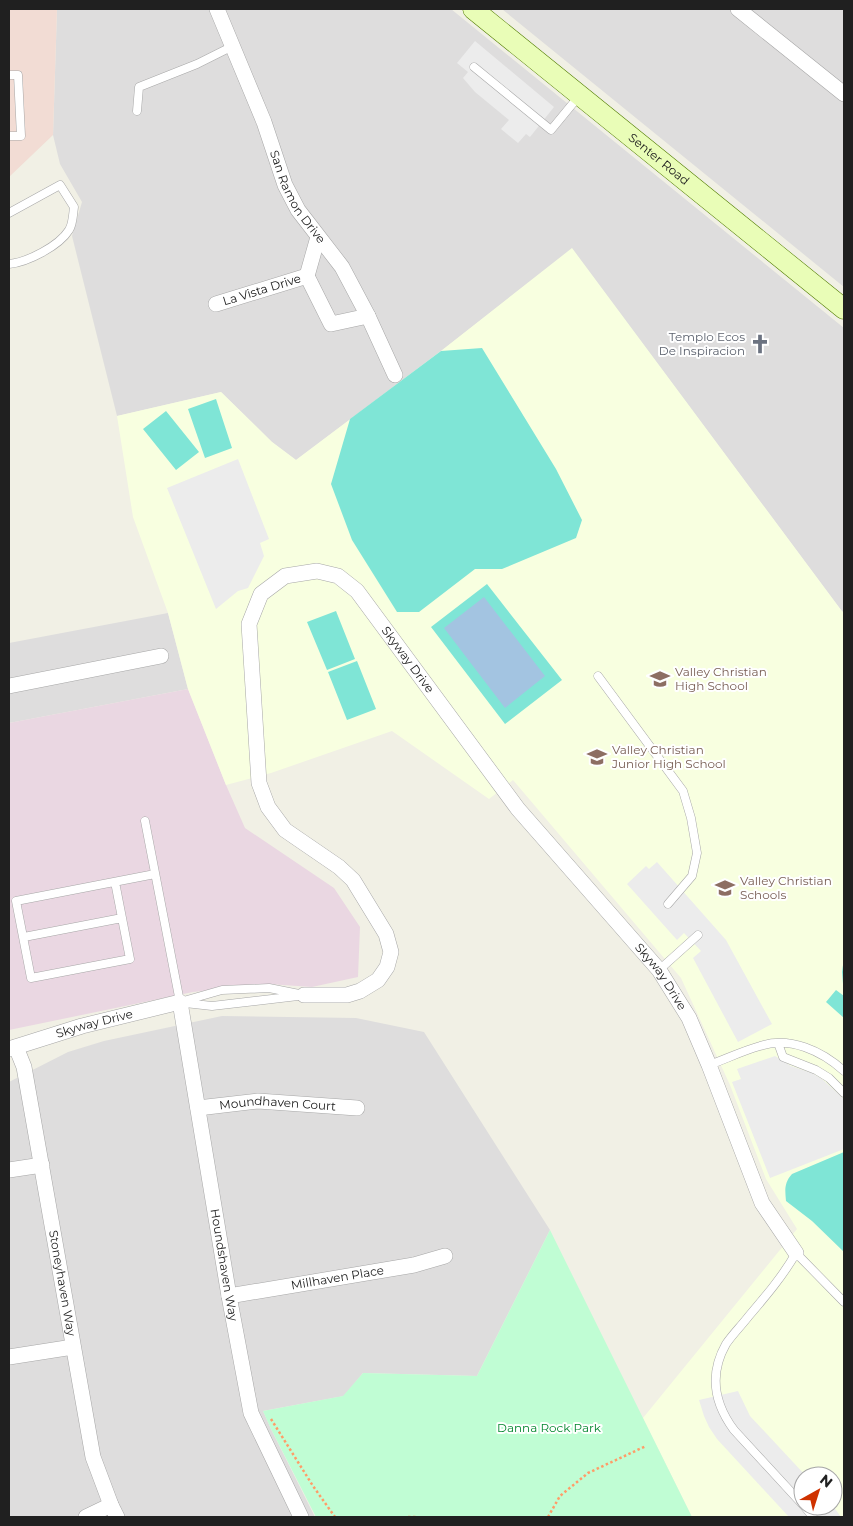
<svg xmlns="http://www.w3.org/2000/svg" width="853" height="1526" font-family="Montserrat,sans-serif">
<rect width="100%" height="100%" fill="#f1f0e5"/>
<!-- residential -->
<path fill="#dedddd" d="M 57,9 L 451,9 L 844,328 L 844,613 L 841,610 L 572,249 L 441,351 L 296,460 L 272,442 L 221,392 L 117,416 L 72,236 L 82,202 L 60,164 L 53,135 Z
M 502,9 L 844,9 L 844,287 Z
M 168,613 L 188,689 L 9,723 L 9,643 Z
M 222,1016 L 356,1018 L 424,1032 L 550,1230 L 477,1376 L 363,1373 L 344,1396 L 263,1411 L 271,1429 L 315,1517 L 9,1517 L 9,1082 L 68,1052 L 104,1041 Z"/>
<!-- commercial -->
<path fill="#f2dcd4" d="M 9,9 L 57,9 L 53,135 L 9,177 Z"/>
<!-- industrial -->
<path fill="#ead7e2" d="M 188,689 L 226,785 L 245,828 L 334,888 L 360,927 L 358,977 L 312,987 L 268,984 L 193,992 L 9,1030 L 9,723 Z"/>
<!-- education -->
<path fill="#f8ffe0" fill-rule="evenodd" d="M 572,248 L 841,610 L 844,613 L 844,1517 L 692,1517 L 643,1418 L 797,1229 L 766,1179 L 730,1085 L 681,978 L 513,780 L 489,799 L 392,731 L 271,773 L 226,785 L 188,689 L 168,613 L 133,517 L 117,416 L 221,392 L 272,442 L 296,460 L 441,351 ZM 803,1476 L 833,1476 L 833,1506 L 803,1506 Z"/>
<!-- park -->
<path fill="#c0fdd4" d="M 550,1230 L 692,1517 L 316,1517 L 271,1429 L 263,1411 L 343,1396 L 363,1373 L 477,1376 Z"/>
<!-- pitch -->
<path fill="#7fe5d6" d="M 482,348 L 556,469 L 582,520 L 576,538 L 502,569 L 475,569 L 419,612 L 397,612 L 352,540 L 331,484 L 350,419 L 441,351 Z
M 216,399 L 232,448 L 205,458 L 188,409 Z
M 166,411 L 199,452 L 176,470 L 143,429 Z
M 487,584 L 562,680 L 505,724 L 431,627 Z
M 336,611 L 355,659 L 327,670 L 307,622 Z
M 357,661 L 376,709 L 347,720 L 328,672 Z
M 844,958 L 844,1018 L 826,1002 L 836,990 L 844,996 L 842,972 Z
M 844,1152 L 844,1252 L 812,1221 L 786,1201 C 785,1190 784,1183 792,1174 Z"/>
<!-- parking -->
<path fill="#ececec" d="M 475,41 L 554,107 L 530,137 L 526,134 L 518,143 L 501,129 L 509,120 L 475,92 L 463,78 L 468,72 L 457,63 Z
M 238,459 L 269,539 L 260,543 L 264,556 L 248,588 L 238,591 L 216,609 L 167,488 Z
M 657,862 L 726,940 L 772,1024 L 738,1042 L 693,958 L 701,951 L 684,933 L 677,940 L 627,884 L 646,866 L 649,869 Z
M 775,1056 L 791,1066 L 812,1073 L 822,1079 L 844,1099 L 844,1149 L 770,1178 L 732,1082 L 741,1079 L 737,1069 Z
M 738,1391 L 750,1416 L 806,1476 L 803,1476 L 803,1506 L 833,1506 L 841,1517 L 789,1517 L 717,1439 L 709,1427 L 704,1416 L 699,1400 Z"/>
<!-- water -->
<path fill="#a3c4e1" d="M 484,597 L 545,676 L 505,708 L 444,628 Z"/>
<g fill="none" stroke-linecap="round" stroke-linejoin="round">
<defs>
<path id="lane" d="M 474,67 L 551,130 L 579,96
M 9,75 L 18,75 L 21,136 L 9,136
M 137,111 L 139,87 L 197,64 L 233,46
M 9,213 L 60,185 L 74,207 C 73,214 73,224 69,230 C 59,246 28,262 9,264
M 598,676 L 683,791 L 691,818 L 697,853 L 692,876 L 668,904
M 145,821 L 180,1002
M 115,882 L 130,959 L 31,978 L 16,901 L 155,874
M 24,937 L 122,918
M 659,970 L 698,935
M 180,1002 L 222,990 L 269,988 L 304,995
M 185,1003 L 212,1006 L 298,996
M 778,1043 L 783,1057 L 816,1070 L 829,1078 L 844,1093
M 709,1065 C 726,1059 742,1051 760,1046 C 790,1036 822,1051 844,1071
M 803,1505 L 734,1430 C 714,1403 709,1374 726,1344 C 732,1335 741,1326 748,1317 C 765,1297 783,1276 796,1253 L 844,1302
M 804,1506 L 813,1517"/>
<g id="street">
<path id="s1" d="M 217,9 L 264,122 L 285,185 L 298,210 L 342,267 L 368,316 L 395,375"/>
<path d="M 738,9 L 844,94"/>
<path d="M 307,276 L 331,324 L 368,316"/>
<path id="s2" d="M 216,304 L 307,276 L 318,237"/>
<path d="M 9,686 L 161,656"/>
<path id="s3" d="M 304,995 L 347,995 L 360,991 L 378,980 L 387,967 L 391,952 L 386,934 L 353,880 L 339,867 L 285,830 L 268,807 L 259,783 L 249,624 L 261,594 L 285,576 L 317,571 L 338,576 L 357,591 L 518,809 L 659,970 L 689,1018 L 709,1065 L 762,1203 L 796,1253"/>
<path id="s4" d="M 16,1047 L 24,1067 L 93,1457 L 111,1505 L 117,1517"/>
<path id="s5" d="M 9,1049 L 82,1026 L 180,1002 L 229,1296 L 251,1413 L 301,1517"/>
<path id="s6" d="M 198,1108 L 258,1101 L 357,1108"/>
<path d="M 9,1170 L 42,1165"/>
<path id="s7" d="M 229,1296 L 414,1265 L 445,1256"/>
<path d="M 9,1357 L 73,1347"/>
<path d="M 86,1517 L 111,1505"/>
</g>
<g id="secondary">
<path id="s8" d="M 473,9 L 844,309"/>
</g>
</defs>
<!-- lane casing -->
<use href="#lane" stroke="#a7a7a7" stroke-width="9"/>
<!-- street casing -->
<use href="#street" stroke="#a7a7a7" stroke-width="16"/>
<!-- secondary casing -->
<use href="#secondary" stroke="#527d00" stroke-width="21"/>
<!-- path -->
<path stroke="#ff9c68" stroke-width="2.5" stroke-dasharray="2.5 2.5" stroke-linecap="butt" d="M 271,1419 L 313,1486 L 335,1517
M 408,1517 L 416,1517
M 548,1517 L 560,1496 L 588,1473 L 646,1446"/>
<!-- lane -->
<use href="#lane" stroke="#fff" stroke-width="8"/>
<!-- street -->
<use href="#street" stroke="#fff" stroke-width="15"/>
<!-- secondary -->
<use href="#secondary" stroke="#e9fdb7" stroke-width="20"/>
</g>
<!-- icons -->
<defs>
<symbol id="church-bare" viewBox="-9 -9 18 18"><path d="M-1.2-6h2.4v3.5h3.3v2.4h-3.3V6h-2.4V-.1h-3.3v-2.4h3.3Z" fill="#6b7280" stroke="#fff" stroke-width="2.5" paint-order="stroke"/></symbol>
<symbol id="school-bare" viewBox="-9 -9 18 18"><path d="M0-5L7-2L0 1L-7-2ZM-4 1L0 2.5L4 1V4Q0 6-4 4Z" fill="#8d6e63" stroke="#fff" stroke-width="2.5" paint-order="stroke"/></symbol>
</defs>
<g fill-rule="evenodd">
<use href="#church-bare" x="746" y="330" width="28" height="28"/>
<use href="#school-bare" x="646" y="665" width="28" height="28"/>
<use href="#school-bare" x="583" y="743" width="28" height="28"/>
<use href="#school-bare" x="711" y="874" width="28" height="28"/>
</g>
<g text-anchor="middle" stroke-width="4" stroke-linejoin="round" paint-order="stroke">
<!-- street labels -->
<g font-size="12" fill="#202020" stroke="#fff">
<text dy="4" stroke="none"><textPath href="#s8" startOffset="239">Senter Road</textPath></text>
<text dy="4" stroke="none"><textPath href="#s1" startOffset="205">San Ramon Drive</textPath></text>
<text dy="4" stroke="none"><textPath href="#s2" startOffset="48">La Vista Drive</textPath></text>
<text dy="4" stroke="none"><textPath href="#s3" startOffset="715">Skyway Drive</textPath></text>
<text dy="4" stroke="none"><textPath href="#s3" startOffset="1121">Skyway Drive</textPath></text>
<text dy="4" stroke="none"><textPath href="#s5" startOffset="89">Skyway Drive</textPath></text>
<text dy="4" stroke="none"><textPath href="#s6" startOffset="80">Moundhaven Court</textPath></text>
<text dy="4" stroke="none"><textPath href="#s5" startOffset="444">Houndshaven Way</textPath></text>
<text dy="4" stroke="none"><textPath href="#s7" startOffset="110">Millhaven Place</textPath></text>
<text dy="4" stroke="none"><textPath href="#s4" startOffset="241">Stoneyhaven Way</textPath></text>
</g>
<!-- worship labels -->
<g font-size="12" fill="#5b616d" stroke="#fff" text-anchor="end">
<text x="745" y="341">Templo Ecos<tspan x="745" dy="14">De Inspiracion</tspan></text>
</g>
<!-- education labels -->
<g font-size="12" fill="#785e54" stroke="#fff" text-anchor="start">
<text x="675" y="676">Valley Christian<tspan x="675" dy="14">High School</tspan></text>
<text x="612" y="754">Valley Christian<tspan x="612" dy="14">Junior High School</tspan></text>
<text x="740" y="885">Valley Christian<tspan x="740" dy="14">Schools</tspan></text>
</g>
<!-- park labels -->
<g font-size="12" fill="#05872f" stroke="#fff">
<text x="549" y="1432">Danna Rock Park</text>
</g>
</g>
<!-- border -->
<rect width="853" height="1526" fill="none" stroke="#202020" stroke-width="20"/>
<!-- north arrow -->
<g transform="translate(818 1491) rotate(39)"><circle r="24" fill="#ffffff" stroke="#a6a6a6"/>
<path d="M0-4L9 19L0 12L-9 19Z" fill="#cf3200"/>
<text y="-8" font-size="14" font-weight="bold" text-anchor="middle" fill="#202020">N</text>
</g>
</svg>
